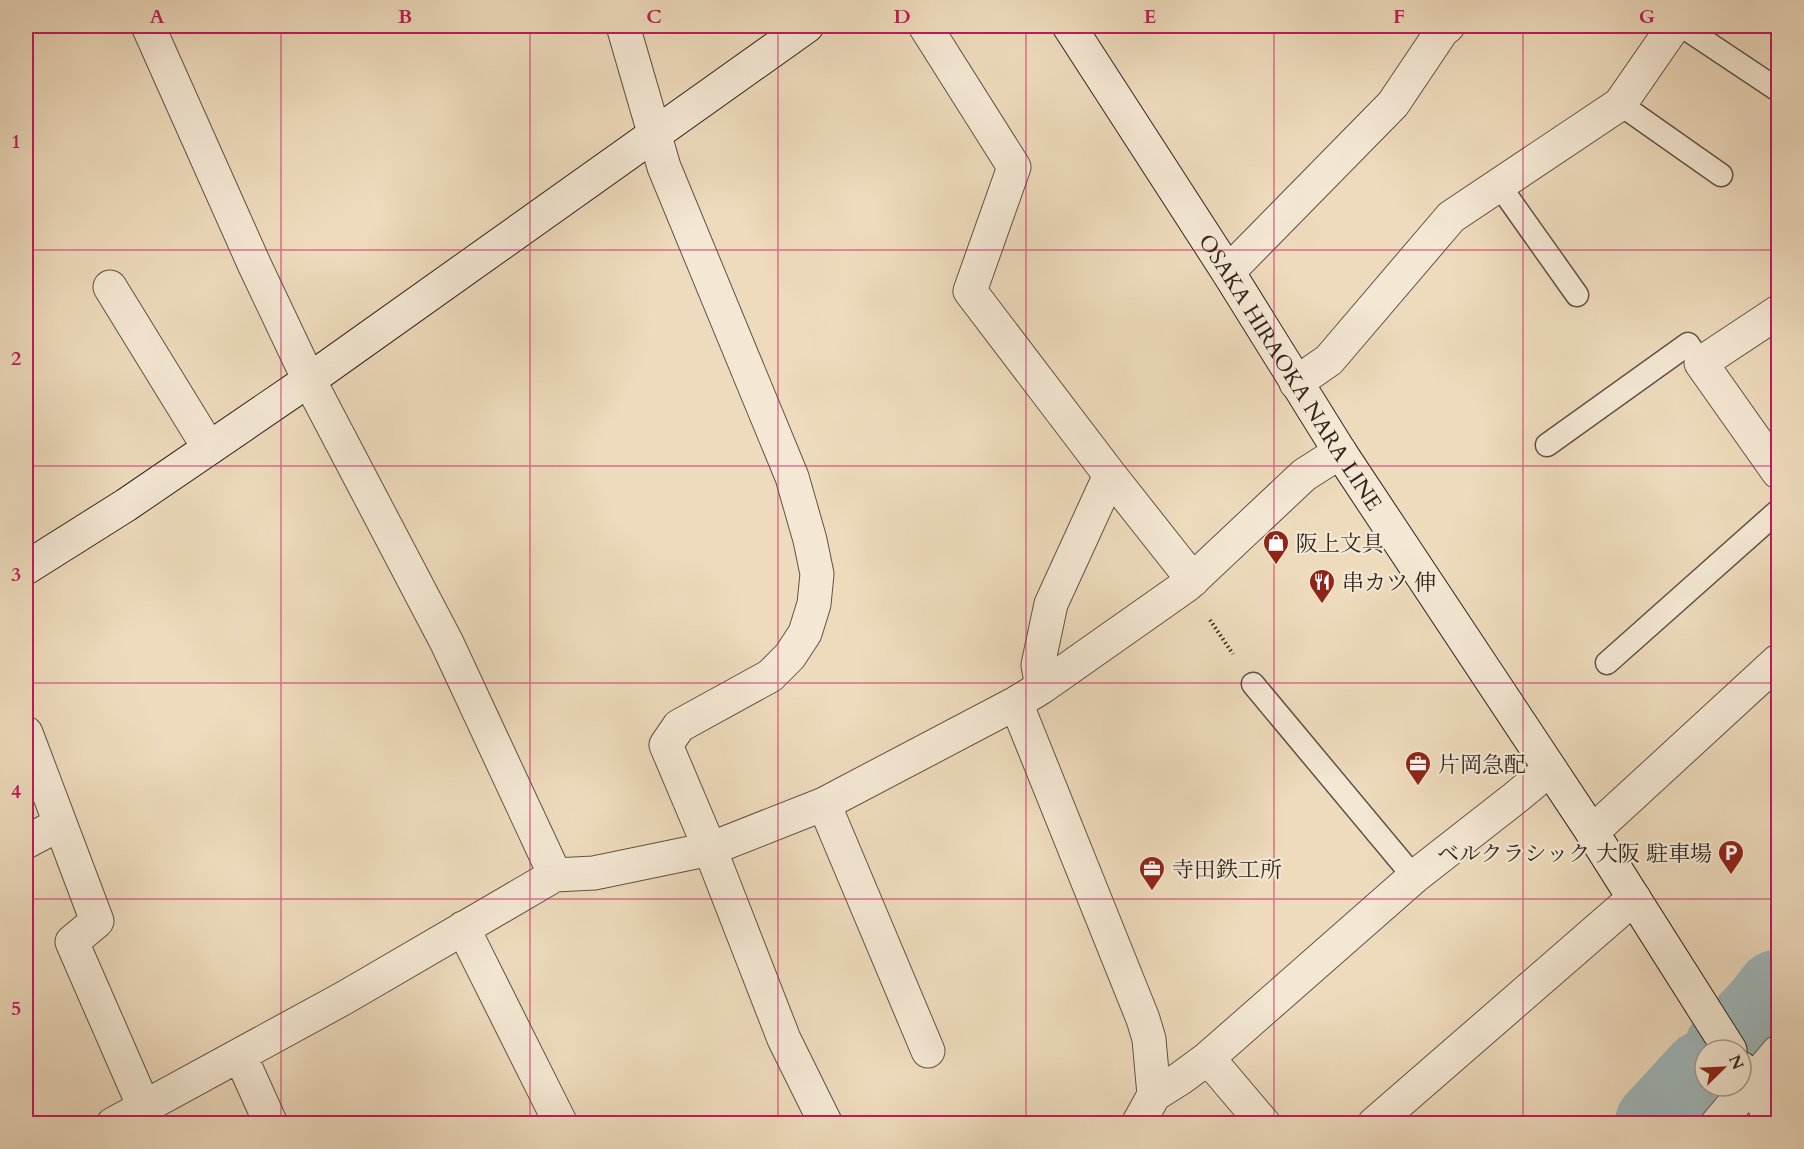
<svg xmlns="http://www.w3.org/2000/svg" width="1804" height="1149" font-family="Cardo,'Noto Serif JP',serif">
<rect width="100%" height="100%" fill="#eedbbd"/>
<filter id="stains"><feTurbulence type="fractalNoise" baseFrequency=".00333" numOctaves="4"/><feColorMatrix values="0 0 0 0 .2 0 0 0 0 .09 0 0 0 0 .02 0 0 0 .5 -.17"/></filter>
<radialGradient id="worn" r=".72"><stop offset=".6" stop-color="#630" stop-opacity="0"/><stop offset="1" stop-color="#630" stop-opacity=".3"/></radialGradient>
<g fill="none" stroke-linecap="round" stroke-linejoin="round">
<!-- river -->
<path stroke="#9eb8bc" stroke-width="87" d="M 1727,1050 L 1766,1009 L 1778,993
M 1658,1124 L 1705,1073"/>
<defs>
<path id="lane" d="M 1682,26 L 1778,90
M 1620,104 L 1721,175
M 1499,185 L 1577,295
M 1547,445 L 1688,344 L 1701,363
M 1607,663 L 1778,511
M 1253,684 L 1414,877"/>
<path id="street" d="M 148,26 L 255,266 L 309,380 L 447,643 L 555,875
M 623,26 L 664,167 L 792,477 L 810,540 L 817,574 L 814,604 L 805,633 L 790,656 L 770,676 L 679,726 L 666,745 L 710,849 L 784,1039 L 826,1124
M 925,26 L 1014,167 L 970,291 L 1110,475 L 1193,580
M 1228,272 L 1393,104 L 1442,31 L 1448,26
M 110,287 L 209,448
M 1778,312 L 1701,363 L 1778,472
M 1296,383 L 1329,360 L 1451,217 L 1620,104 L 1674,26
M 1042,687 L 1038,665 L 1051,604 L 1110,475
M 1016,703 L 1143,1019 L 1149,1039 L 1154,1095 L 1138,1124
M 26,733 L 97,921 L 72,942 L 144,1107
M 824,804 L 928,1051
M 1592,832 L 1778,661
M 26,842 L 60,824
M 463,928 L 561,1124
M 240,1055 L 271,1124
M 1208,1058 L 1264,1124
M 1154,1095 L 1181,1078 L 1208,1058 L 1414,877 L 1515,798 L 1550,769
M 113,1124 L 344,998 L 555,875 L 594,873 L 710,849 L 824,804 L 1016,703 L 1042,687 L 1187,585 L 1304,475 L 1340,452
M 1374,1124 L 1634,898
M 1717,1124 L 1778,1052"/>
<g id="secondary">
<path id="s1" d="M 1069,26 L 1228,272 L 1340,452 L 1592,832 L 1730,1050"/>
<path d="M 26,568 L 126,505 L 309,380 L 807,26"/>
<path d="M 1741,1068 L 1775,1124"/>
</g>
</defs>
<!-- lane casing -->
<use href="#lane" stroke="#605246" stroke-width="25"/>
<!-- street casing -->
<use href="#street" stroke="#605246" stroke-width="35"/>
<!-- secondary casing -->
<use href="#secondary" stroke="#30251f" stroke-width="35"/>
<!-- path -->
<path stroke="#30251f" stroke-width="4" stroke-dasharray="1.5 3" stroke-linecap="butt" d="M 1210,620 L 1233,654"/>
<!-- lane -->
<use href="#lane" stroke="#f4e8d4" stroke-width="22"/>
<!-- street -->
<use href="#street" stroke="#f4e8d4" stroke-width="33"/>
<!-- secondary -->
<use href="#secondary" stroke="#f4e8d4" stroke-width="33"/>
</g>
<!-- grid -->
<path fill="none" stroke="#c2185b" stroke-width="1.5" stroke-opacity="0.55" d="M 281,26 L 281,1124M 530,26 L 530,1124M 778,26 L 778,1124M 1026,26 L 1026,1124M 1274,26 L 1274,1124M 1523,26 L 1523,1124M 26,250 L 1778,250M 26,466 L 1778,466M 26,683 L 1778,683M 26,899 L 1778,899"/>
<!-- icons -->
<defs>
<symbol id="shop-pin" viewBox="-11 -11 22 30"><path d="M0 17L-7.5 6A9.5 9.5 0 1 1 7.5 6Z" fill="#8f2418" stroke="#f4e8d4"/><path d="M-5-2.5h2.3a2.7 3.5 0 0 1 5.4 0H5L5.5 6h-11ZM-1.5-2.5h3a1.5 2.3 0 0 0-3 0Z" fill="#fff"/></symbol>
<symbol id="restaurant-pin" viewBox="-11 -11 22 30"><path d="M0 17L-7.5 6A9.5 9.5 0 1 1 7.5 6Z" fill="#8f2418" stroke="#f4e8d4"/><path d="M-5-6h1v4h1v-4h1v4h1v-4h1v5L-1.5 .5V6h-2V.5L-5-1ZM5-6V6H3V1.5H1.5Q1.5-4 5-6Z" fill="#fff"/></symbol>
<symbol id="office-pin" viewBox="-11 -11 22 30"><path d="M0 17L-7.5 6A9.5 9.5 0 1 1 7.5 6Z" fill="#8f2418" stroke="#f4e8d4"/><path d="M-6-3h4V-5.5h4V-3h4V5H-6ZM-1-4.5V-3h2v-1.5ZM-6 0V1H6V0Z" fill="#fff"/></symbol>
<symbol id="parking-pin" viewBox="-11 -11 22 30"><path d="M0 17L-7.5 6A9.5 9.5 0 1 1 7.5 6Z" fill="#8f2418" stroke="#f4e8d4"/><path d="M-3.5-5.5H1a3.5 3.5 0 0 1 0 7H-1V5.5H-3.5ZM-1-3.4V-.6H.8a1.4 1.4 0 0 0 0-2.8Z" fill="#fff"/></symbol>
</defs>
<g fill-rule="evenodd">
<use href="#shop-pin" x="1261" y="528" width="30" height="40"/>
<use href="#restaurant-pin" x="1307" y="567" width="30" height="40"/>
<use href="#office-pin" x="1403" y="749" width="30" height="40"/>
<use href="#parking-pin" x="1716" y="838" width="30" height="40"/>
<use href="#office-pin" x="1137" y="854" width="30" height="40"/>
</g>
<g text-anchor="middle" stroke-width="4.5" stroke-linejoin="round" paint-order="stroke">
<!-- street labels -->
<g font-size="22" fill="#30251f" stroke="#f4e8d4">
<text dy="8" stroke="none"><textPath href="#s1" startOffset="411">OSAKA HIRAOKA NARA LINE</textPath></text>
</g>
<!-- poi labels -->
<g font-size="22" fill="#30251f" stroke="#f4e8d4" text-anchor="start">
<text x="1296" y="551">阪上文具</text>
<text x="1342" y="590">串カツ 伸</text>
<text x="1438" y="772">片岡急配</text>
<text x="1712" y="861" text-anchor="end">ベルクラシック 大阪 駐車場</text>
<text x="1172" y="877">寺田鉄工所</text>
</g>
</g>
<!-- margin -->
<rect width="1804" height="1149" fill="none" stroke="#eedbbd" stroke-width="66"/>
<!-- north arrow -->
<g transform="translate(1723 1068) rotate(66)"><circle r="28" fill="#f4e8d4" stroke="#a69a8c" stroke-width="1.5"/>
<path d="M0-4.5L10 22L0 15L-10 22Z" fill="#8f2418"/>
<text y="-9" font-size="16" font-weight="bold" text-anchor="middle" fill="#30251f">N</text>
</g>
<rect x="33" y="33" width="1738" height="1083" fill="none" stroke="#c2185b" stroke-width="2"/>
<g font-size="20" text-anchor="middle" font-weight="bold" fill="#c2185b">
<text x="157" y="23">A</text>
<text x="405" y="23">B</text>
<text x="654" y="23">C</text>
<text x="902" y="23">D</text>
<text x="1150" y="23">E</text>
<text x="1399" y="23">F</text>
<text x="1647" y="23">G</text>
<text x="16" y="148">1</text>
<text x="16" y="365">2</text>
<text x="16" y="581">3</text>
<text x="16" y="798">4</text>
<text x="16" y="1015">5</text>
</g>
<rect width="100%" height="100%" filter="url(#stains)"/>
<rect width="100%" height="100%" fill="url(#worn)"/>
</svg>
